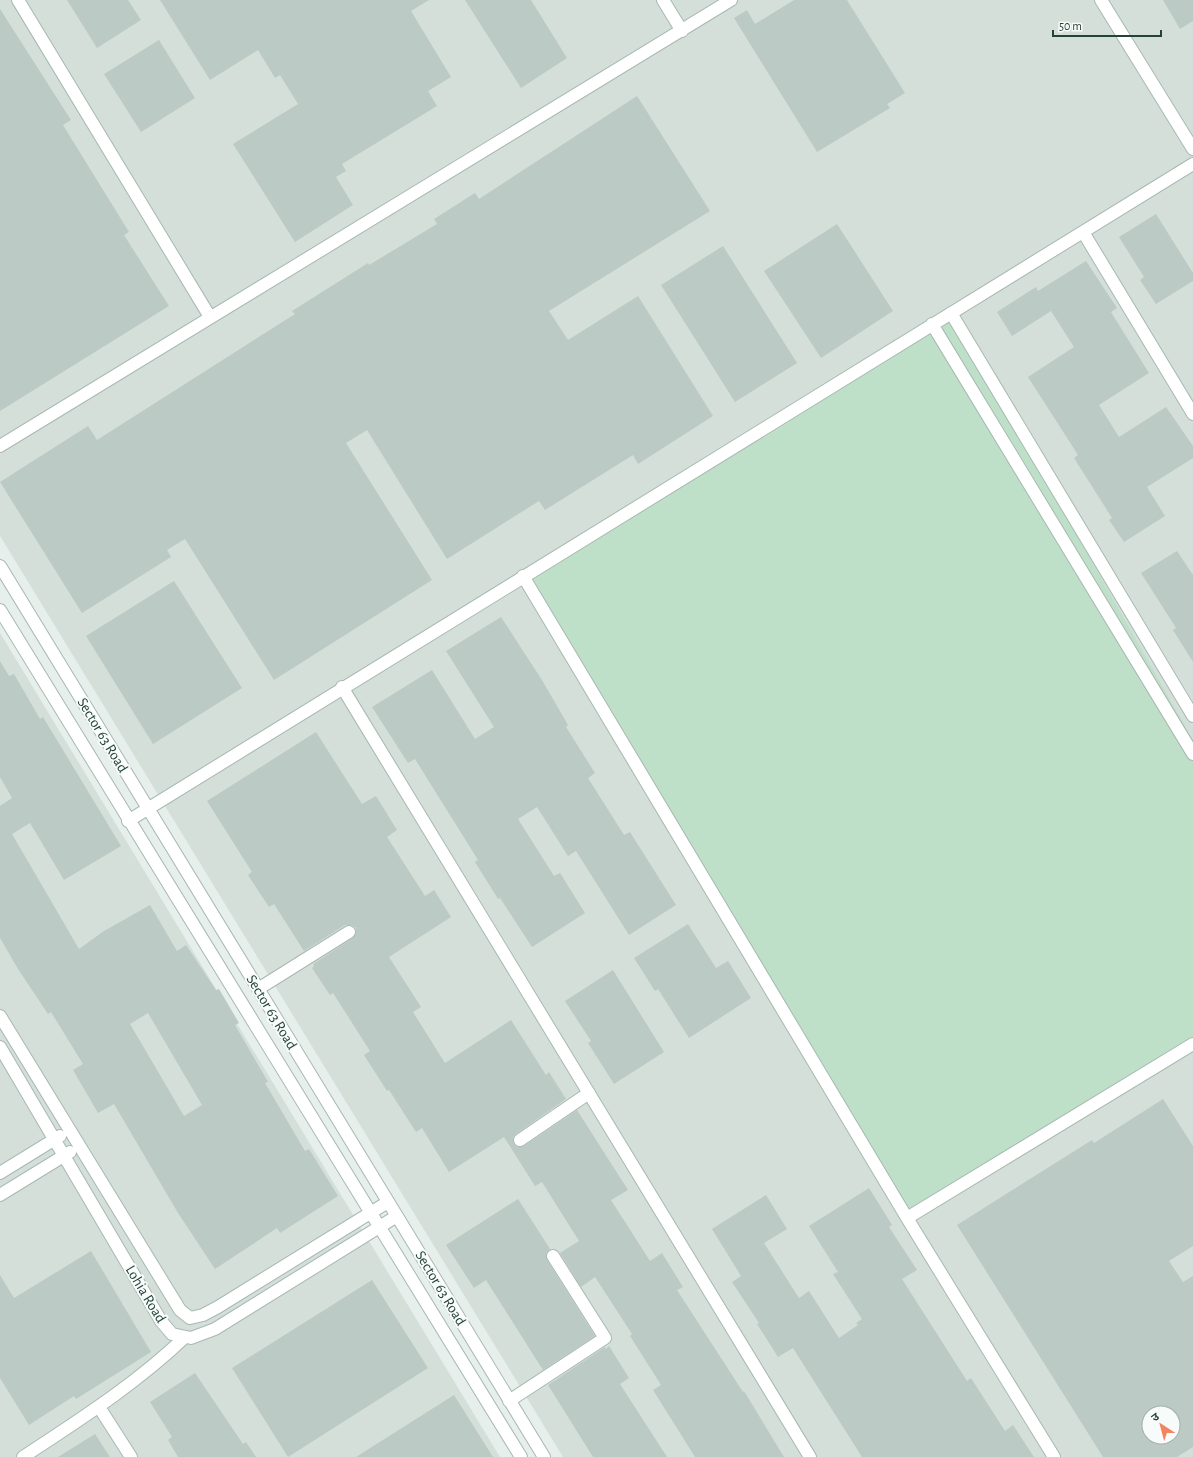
<svg xmlns="http://www.w3.org/2000/svg" width="1193" height="1457" font-family="'Alegreya Sans','Noto Sans Devanagari',sans-serif">
<rect width="100%" height="100%" fill="#e6efeb"/>
<!-- built -->
<path fill="#d4dfda" fill-rule="evenodd" d="M 0,0 L 1193,0 L 1193,1457 L 563,1457 L 0,536 ZM 1149,1413 L 1173,1413 L 1173,1437 L 1149,1437 Z
M 0,633 L 500,1457 L 0,1457 Z"/>
<!-- green -->
<path fill="#bfe0c8" d="M 951,313 L 1193,740 L 1193,1044 L 907,1218 L 523,576 Z"/>
<!-- building -->
<path fill="#bbcac4" fill-rule="evenodd" d="M 67,0 L 128,0 L 141,20 L 97,48 Z
M 160,0 L 429,0 L 411,11 L 451,77 L 428,91 L 437,106 L 342,164 L 346,171 L 336,177 L 353,205 L 295,242 L 233,144 L 298,104 L 280,75 L 275,78 L 258,50 L 210,80 Z
M 465,0 L 531,0 L 567,58 L 521,88 Z
M 794,0 L 847,0 L 905,93 L 887,104 L 890,108 L 817,152 L 734,18 L 747,10 L 755,24 Z
M 1163,0 L 1193,0 L 1193,21 L 1180,29 Z
M 0,9 L 71,120 L 63,125 L 129,232 L 124,235 L 169,306 L 0,411 Z
M 159,40 L 195,98 L 141,132 L 104,74 Z
M 637,96 L 710,211 L 549,311 L 568,340 L 638,296 L 713,416 L 638,464 L 633,455 L 545,510 L 539,501 L 447,559 L 367,430 L 346,443 L 432,580 L 274,680 L 185,539 L 167,550 L 171,557 L 82,613 L 0,482 L 88,426 L 97,440 L 295,314 L 292,311 L 368,263 L 369,265 L 437,224 L 434,219 L 475,193 L 479,199 Z
M 1156,214 L 1193,273 L 1193,281 L 1156,304 L 1140,280 L 1144,277 L 1119,237 Z
M 837,224 L 893,311 L 821,358 L 764,271 Z
M 723,246 L 797,363 L 735,402 L 661,285 Z
M 1086,261 L 1117,308 L 1111,312 L 1149,373 L 1099,405 L 1119,437 L 1166,407 L 1193,446 L 1193,458 L 1147,487 L 1165,516 L 1124,542 L 1109,520 L 1112,518 L 1074,458 L 1078,455 L 1028,377 L 1074,347 L 1051,311 L 1012,336 L 997,312 L 1036,287 L 1038,291 Z
M 1177,551 L 1193,575 L 1193,662 L 1173,630 L 1176,628 L 1141,573 Z
M 174,581 L 242,688 L 153,744 L 86,636 Z
M 501,617 L 542,680 L 568,725 L 566,727 L 595,773 L 588,778 L 624,835 L 630,832 L 676,905 L 629,935 L 576,851 L 568,856 L 537,807 L 518,819 L 554,876 L 560,873 L 585,913 L 532,947 L 500,898 L 498,899 L 475,862 L 478,860 L 415,759 L 408,763 L 372,707 L 432,670 L 475,739 L 494,727 L 446,651 Z
M 0,661 L 9,676 L 14,674 L 40,719 L 43,717 L 121,846 L 64,880 L 30,823 L 12,834 L 79,949 L 104,931 L 150,905 L 177,951 L 186,945 L 216,990 L 219,989 L 239,1023 L 235,1025 L 268,1082 L 265,1083 L 305,1151 L 309,1149 L 338,1196 L 280,1233 L 277,1228 L 215,1269 L 178,1213 L 114,1104 L 98,1113 L 73,1070 L 83,1064 L 51,1012 L 48,1014 L 18,969 L 0,938 L 0,806 L 12,798 L 0,777 ZM 148,1013 L 202,1105 L 184,1116 L 130,1024 Z
M 316,732 L 362,804 L 376,796 L 397,830 L 387,837 L 425,896 L 434,890 L 451,917 L 389,957 L 421,1007 L 413,1012 L 445,1063 L 511,1020 L 546,1075 L 549,1072 L 566,1099 L 516,1134 L 513,1137 L 514,1144 L 517,1147 L 524,1146 L 577,1110 L 628,1190 L 611,1200 L 650,1261 L 662,1253 L 683,1287 L 677,1290 L 743,1392 L 744,1391 L 784,1457 L 695,1457 L 653,1390 L 661,1385 L 630,1336 L 632,1334 L 595,1277 L 581,1287 L 560,1253 L 579,1241 L 542,1182 L 535,1186 L 504,1137 L 449,1172 L 422,1128 L 416,1132 L 389,1090 L 387,1091 L 364,1055 L 370,1051 L 333,993 L 330,995 L 312,968 L 314,966 L 313,964 L 353,938 L 356,932 L 356,928 L 352,925 L 345,925 L 304,951 L 274,904 L 269,907 L 248,875 L 252,872 L 207,801 Z
M 688,924 L 716,968 L 728,961 L 751,998 L 689,1038 L 658,989 L 655,991 L 634,958 Z
M 613,970 L 664,1052 L 614,1084 L 588,1043 L 591,1041 L 565,1001 Z
M 1163,1099 L 1193,1146 L 1193,1246 L 1169,1261 L 1183,1282 L 1193,1276 L 1193,1447 L 1177,1457 L 1103,1457 L 957,1225 L 1092,1140 L 1094,1143 ZM 1149,1413 L 1173,1413 L 1173,1437 L 1149,1437 Z
M 869,1188 L 892,1225 L 889,1227 L 917,1270 L 902,1279 L 967,1381 L 971,1378 L 1005,1431 L 1013,1425 L 1034,1457 L 862,1457 L 793,1348 L 778,1357 L 757,1324 L 759,1323 L 732,1282 L 741,1276 L 712,1229 L 766,1195 L 787,1229 L 764,1243 L 799,1298 L 809,1291 L 839,1338 L 858,1325 L 856,1323 L 862,1319 L 833,1274 L 838,1272 L 809,1226 Z
M 518,1199 L 550,1249 L 546,1253 L 547,1260 L 595,1336 L 543,1370 L 486,1280 L 474,1288 L 446,1245 Z
M 91,1251 L 151,1352 L 76,1399 L 74,1396 L 29,1425 L 0,1378 L 0,1275 L 14,1298 Z
M 372,1280 L 428,1368 L 288,1457 L 232,1368 Z
M 609,1346 L 629,1378 L 620,1384 L 667,1457 L 593,1457 L 548,1385 L 605,1347 L 606,1349 Z
M 195,1373 L 243,1444 L 246,1442 L 256,1457 L 178,1457 L 168,1440 L 172,1437 L 150,1402 Z
M 454,1395 L 493,1457 L 356,1457 Z
M 95,1434 L 110,1457 L 58,1457 Z"/>
<g fill="none" stroke-linecap="round" stroke-linejoin="round">
<defs>
<path id="minor" d="M 18,0 L 210,317
M 663,0 L 682,31
M 1101,0 L 1193,149
M 1083,232 L 1193,414
M 951,313 L 1193,716
M 932,324 L 1193,754
M 0,446 L 731,0
M 0,566 L 544,1457
M 523,576 L 907,1218 L 1054,1457
M 0,610 L 521,1457
M 342,687 L 810,1457
M 128,821 L 1193,164
M 258,989 L 349,932
M 0,1016 L 180,1310 L 190,1318 L 203,1315 L 218,1307 L 388,1202
M 0,1047 L 161,1321 L 172,1334 L 191,1338 L 215,1329 L 397,1216
M 520,1140 L 589,1093
M 0,1173 L 60,1136
M 0,1195 L 70,1152
M 907,1218 L 1193,1044
M 509,1401 L 605,1338 L 553,1256
M 99,1407 L 131,1457
M 23,1457 C 79,1420 136,1384 185,1337"/>
</defs>
<!-- minor casing -->
<use href="#minor" stroke="#a8b8b2" stroke-width="14"/>
<!-- minor -->
<use href="#minor" stroke="#fff" stroke-width="12"/>
</g>
<g text-anchor="middle" stroke-width="4" stroke-linejoin="round" paint-order="stroke">
<!-- street labels -->
<g font-size="15" fill="#24423a" stroke="#f7fbf9">
<text transform="translate(103 735) rotate(59)" y="5">Sector 63 Road</text>
<text transform="translate(272 1012) rotate(59)" y="5">Sector 63 Road</text>
<text transform="translate(441 1288) rotate(59)" y="5">Sector 63 Road</text>
<text transform="translate(146 1294) rotate(59)" y="5">Lohia Road</text>
</g>
</g>
<!-- north arrow -->
<g transform="translate(1161 1425) rotate(324)"><circle r="19" fill="#f7fbf9" stroke="#a3b1ad"/>
<path d="M0-3L7 15L0 10L-7 15Z" fill="#f4845f"/>
<text y="-6" font-size="11" font-weight="bold" text-anchor="middle" fill="#24423a">उ</text>
</g>
<!-- scale -->
<path d="M1053 30v6h108v-6" fill="none" stroke="#24423a" stroke-width="2"/>
<text x="1059" y="30" font-size="12" fill="#24423a" stroke="#f7fbf9" stroke-width="3" paint-order="stroke">50 m</text>
</svg>
